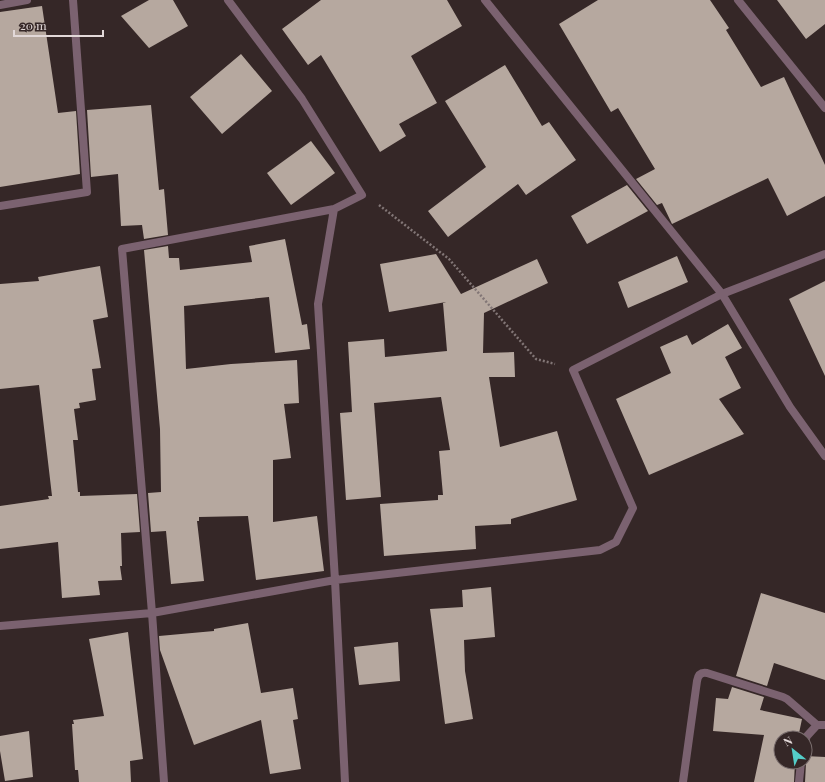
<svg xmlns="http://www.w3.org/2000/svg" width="825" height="782" font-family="'Playfair Display',serif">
<rect width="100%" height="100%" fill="#352727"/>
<!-- building -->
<path fill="#b6a89f" d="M 149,0 L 173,0 L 188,26 L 149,48 L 121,16 Z
M 321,0 L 447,0 L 462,26 L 411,56 L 437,103 L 399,124 L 406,136 L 380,152 L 321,55 L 308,65 L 282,29 Z
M 598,0 L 710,0 L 729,28 L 726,30 L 761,87 L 784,77 L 825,165 L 825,196 L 787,216 L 768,178 L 672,224 L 662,203 L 657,205 L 636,179 L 655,169 L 618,108 L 611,112 L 559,24 Z
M 777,0 L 825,0 L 825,24 L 806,39 Z
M 42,6 L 58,113 L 76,111 L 80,174 L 0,187 L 0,12 Z
M 241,54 L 272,91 L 222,134 L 190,97 Z
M 505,65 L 542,126 L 549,122 L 576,160 L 526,195 L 518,184 L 448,237 L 428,211 L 486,167 L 445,101 Z
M 151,105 L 159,190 L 164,189 L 168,235 L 144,239 L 142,225 L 121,226 L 118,174 L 91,177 L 87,110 Z
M 311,141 L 335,173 L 291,205 L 267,173 Z
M 627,185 L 648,211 L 587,244 L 571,216 Z
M 285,239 L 302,325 L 307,324 L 310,349 L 275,353 L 269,297 L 184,306 L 186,369 L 231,364 L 297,360 L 299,403 L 284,404 L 291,458 L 273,460 L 273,522 L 317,516 L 324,571 L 256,580 L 248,516 L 199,517 L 199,521 L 197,521 L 204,581 L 171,584 L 166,531 L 151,532 L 148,493 L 161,492 L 160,429 L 144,250 L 168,246 L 169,258 L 179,258 L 180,270 L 252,262 L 249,246 Z
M 436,254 L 461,294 L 537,259 L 548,283 L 484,313 L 483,353 L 514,352 L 515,377 L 489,377 L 500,447 L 557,431 L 577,500 L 511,519 L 511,524 L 475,526 L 476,549 L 384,556 L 380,504 L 438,500 L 438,495 L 443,495 L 439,451 L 450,450 L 441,397 L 374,403 L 381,497 L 346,500 L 340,413 L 352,412 L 348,342 L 384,339 L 385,357 L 447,351 L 443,303 L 446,302 L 389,312 L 380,264 Z
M 677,256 L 688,282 L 628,308 L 618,282 Z
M 100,266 L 108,317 L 93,320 L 101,368 L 92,369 L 96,400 L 79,403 L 80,408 L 74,409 L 78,440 L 73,440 L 78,492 L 80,492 L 80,496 L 137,494 L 140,532 L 121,533 L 122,566 L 120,566 L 122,580 L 98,581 L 100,595 L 62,598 L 58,542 L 0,549 L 0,506 L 49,499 L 48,496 L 52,496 L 39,385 L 0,389 L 0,284 L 39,281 L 38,277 Z
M 825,281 L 825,376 L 789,299 Z
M 728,324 L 742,348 L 725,357 L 741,388 L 719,399 L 744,434 L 649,475 L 616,399 L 671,373 L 660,347 L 687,335 L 692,345 Z
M 491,587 L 495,637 L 464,640 L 465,671 L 473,719 L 445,724 L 430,609 L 463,607 L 462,590 Z
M 761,593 L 825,613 L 825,680 L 774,663 L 767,686 L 736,676 Z
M 248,623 L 261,693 L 293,688 L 298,719 L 293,720 L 301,769 L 270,774 L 261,720 L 194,745 L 160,650 L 159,636 L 214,631 L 214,629 Z
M 128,632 L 143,759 L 130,761 L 131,782 L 79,782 L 78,770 L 75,770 L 72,724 L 74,724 L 73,720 L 104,716 L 89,639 Z
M 398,642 L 400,681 L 359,685 L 354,647 Z
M 732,687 L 764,697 L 760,710 L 802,719 L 798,738 L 781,738 L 781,762 L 795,762 L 794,782 L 754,782 L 764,735 L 713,731 L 716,698 L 728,699 Z
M 29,731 L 33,777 L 5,781 L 0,751 L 0,736 Z
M 805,756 L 825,757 L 825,782 L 805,782 L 806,763 Z"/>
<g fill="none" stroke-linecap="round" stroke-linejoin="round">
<!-- path -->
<path stroke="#827676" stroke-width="2.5" stroke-dasharray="2 2" stroke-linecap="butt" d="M 379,205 L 449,259 L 536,359 L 555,364"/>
<!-- minor -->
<path stroke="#7b6270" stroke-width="8" d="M 485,0 L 722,294 L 790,407 L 825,456
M 738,0 L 825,108
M 0,5 L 27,0
M 0,206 L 87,192 L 73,0
M 334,209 L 318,304 L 335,580 L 345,782
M 0,626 L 152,613 L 335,580 L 600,550 L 616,542 L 633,508 L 573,370 L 722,294 L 825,254
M 805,741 L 807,736 L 817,725 L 825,725
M 164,782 L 152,613 L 122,249 L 334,209 L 362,195 L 302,99 L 228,0
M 683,782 L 697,681 C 698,675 701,672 707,673 L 783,697 L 787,699 L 817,725
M 799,782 L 801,762"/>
</g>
<!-- north arrow -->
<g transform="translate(793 750) rotate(330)"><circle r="19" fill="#352727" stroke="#7a6e6e"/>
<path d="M0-3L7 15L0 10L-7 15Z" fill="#54cdc8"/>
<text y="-6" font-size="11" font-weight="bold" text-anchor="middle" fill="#e2d8d8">N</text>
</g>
<!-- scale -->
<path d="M14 30v6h89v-6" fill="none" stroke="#e2d8d8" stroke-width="2"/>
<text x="20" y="30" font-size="12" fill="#e2d8d8" stroke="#352727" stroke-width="3" paint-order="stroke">20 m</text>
</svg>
